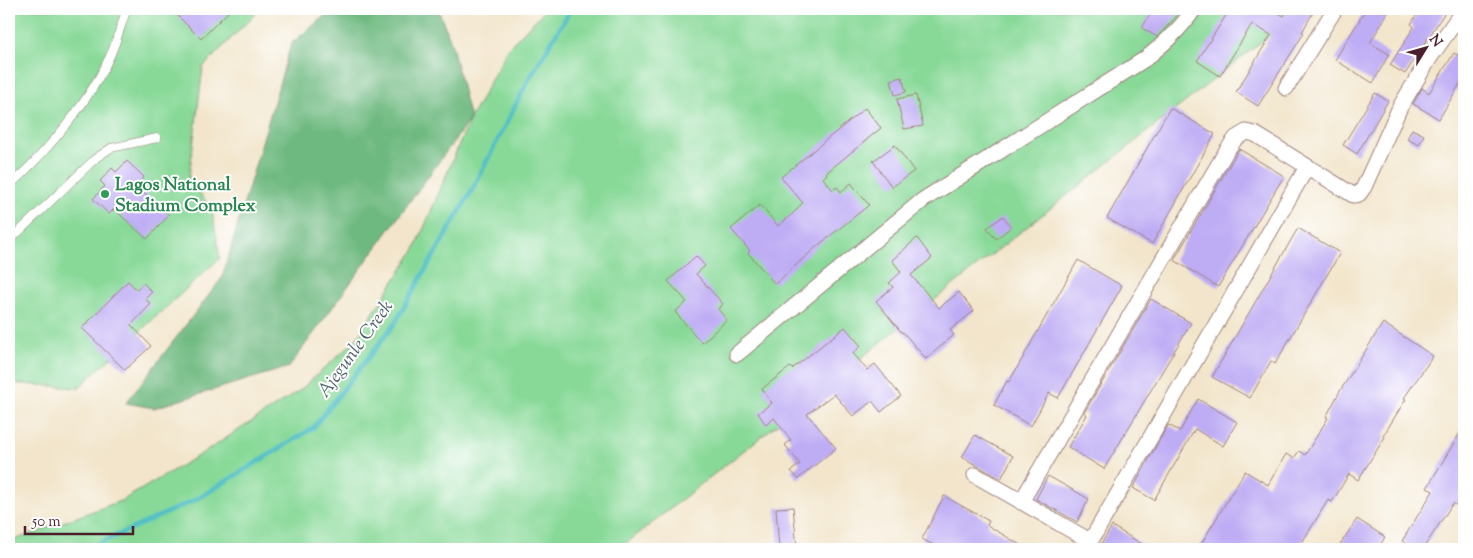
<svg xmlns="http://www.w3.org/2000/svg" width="1473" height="558" font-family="'Sorts Mill Goudy',serif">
<rect width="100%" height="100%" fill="#fff"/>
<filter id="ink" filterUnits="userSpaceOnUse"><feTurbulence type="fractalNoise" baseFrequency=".02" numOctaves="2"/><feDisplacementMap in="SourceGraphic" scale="10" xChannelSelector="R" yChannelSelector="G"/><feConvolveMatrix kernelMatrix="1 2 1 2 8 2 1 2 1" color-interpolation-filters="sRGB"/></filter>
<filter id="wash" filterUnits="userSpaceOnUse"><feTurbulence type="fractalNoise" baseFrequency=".0096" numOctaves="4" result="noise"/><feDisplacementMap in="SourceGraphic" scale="20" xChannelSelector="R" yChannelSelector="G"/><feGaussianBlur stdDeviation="1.12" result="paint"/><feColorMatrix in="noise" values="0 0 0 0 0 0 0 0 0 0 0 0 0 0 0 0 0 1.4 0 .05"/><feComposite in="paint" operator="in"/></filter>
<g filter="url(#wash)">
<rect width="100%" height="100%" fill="#f2e5cb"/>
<!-- green -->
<path fill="#88d998" stroke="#697c62" d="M 9,9 L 260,9 L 203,67 L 189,177 L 212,211 L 220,258 L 78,388 L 9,383 Z
M 546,9 L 1303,9 L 619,549 L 9,549 L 9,542 L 123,500 L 206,451 L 299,391 L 355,341 L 415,249 L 470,119 L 509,47 Z"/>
<!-- forest -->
<path fill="#6eb980" stroke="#5c6c56" d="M 333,9 L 438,9 L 451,42 L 470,119 L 289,367 L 154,408 L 126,403 L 222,278 L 291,44 Z"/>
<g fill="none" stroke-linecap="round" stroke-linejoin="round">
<!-- stream -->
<path stroke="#52c0c7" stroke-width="4.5" d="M 87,549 L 197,499 L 313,428 L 393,326 L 472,190 L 528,81 L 571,9"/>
</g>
<g id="blocks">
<!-- building -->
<path fill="#beacf4" d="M 186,9 L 231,9 L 201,39 L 178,16 Z
M 1153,9 L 1183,9 L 1157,37 L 1142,28 Z
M 1230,9 L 1271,9 L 1284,16 L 1288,9 L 1315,9 L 1302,32 L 1304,33 L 1258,106 L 1236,92 L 1271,35 L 1252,24 L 1220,76 L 1197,61 Z
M 1366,9 L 1390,9 L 1370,43 L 1389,54 L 1373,83 L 1335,60 Z
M 1420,9 L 1447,9 L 1405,74 L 1390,65 L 1414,27 L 1411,24 Z
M 1454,53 L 1464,59 L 1464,77 L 1439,119 L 1413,104 L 1422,88 L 1429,93 Z
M 902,77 L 906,92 L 895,95 L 891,80 Z
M 1375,93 L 1388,101 L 1357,154 L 1343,145 Z
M 916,95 L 923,126 L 904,129 L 897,99 Z
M 865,108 L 881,128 L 826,173 L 827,174 L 823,178 L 833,190 L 837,187 L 841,192 L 851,183 L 869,205 L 815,248 L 775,284 L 748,253 L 750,251 L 731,229 L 760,205 L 778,226 L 798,209 L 797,208 L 803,203 L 781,177 Z
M 1170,108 L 1215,134 L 1152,244 L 1107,218 Z
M 1412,129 L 1424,135 L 1419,145 L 1407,139 Z
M 895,145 L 914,171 L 892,187 L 873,161 Z
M 1239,149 L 1284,176 L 1218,287 L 1174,260 Z
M 127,161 L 144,177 L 137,186 L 169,215 L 147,239 L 114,209 L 109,214 L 93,199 L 105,186 L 100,181 L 112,168 L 116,172 Z
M 1003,216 L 1011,227 L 996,239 L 987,228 Z
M 1298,228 L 1340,253 L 1275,364 L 1271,361 L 1250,398 L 1212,377 Z
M 917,238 L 932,258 L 911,275 L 939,308 L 959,292 L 974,311 L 950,330 L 954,335 L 926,359 L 903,332 L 902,333 L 876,301 L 893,287 L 889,283 L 901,272 L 892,260 Z
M 696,256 L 705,266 L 696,274 L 723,304 L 718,309 L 727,320 L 702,343 L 675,312 L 687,302 L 668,281 Z
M 1078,260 L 1122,286 L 1058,398 L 1049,393 L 1031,426 L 994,405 L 1007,381 L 1009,382 Z
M 128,281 L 137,290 L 143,283 L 152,292 L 145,299 L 151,304 L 131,325 L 151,346 L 125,370 L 82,328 Z
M 1151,299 L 1191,323 L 1104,469 L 1068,447 L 1087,415 L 1084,413 Z
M 1383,323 L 1433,356 L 1404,398 L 1406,399 L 1383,436 L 1385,437 L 1358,480 L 1349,474 L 1332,502 L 1328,500 L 1298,549 L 1198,549 L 1245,471 L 1268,485 L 1286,454 L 1294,458 L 1299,451 L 1305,455 L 1328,418 L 1326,417 L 1340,391 Z
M 845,327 L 861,346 L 853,353 L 867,370 L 875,364 L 901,396 L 881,412 L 872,401 L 853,416 L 834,394 L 807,414 L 836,448 L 798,479 L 791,471 L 800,464 L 785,445 L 791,440 L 774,418 L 766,425 L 758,413 L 772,403 L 762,389 L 790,367 L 792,369 Z
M 1198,399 L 1237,422 L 1223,446 L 1195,429 L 1154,500 L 1133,488 L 1168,425 L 1180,431 Z
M 1464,426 L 1464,492 L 1456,505 L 1453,503 L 1423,549 L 1416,549 L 1402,541 L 1433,491 L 1427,488 Z
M 975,435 L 1013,456 L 1001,479 L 962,457 Z
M 1048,476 L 1089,499 L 1077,522 L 1036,499 Z
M 944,496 L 989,521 L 987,525 L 1027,549 L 941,549 L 922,539 Z
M 793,507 L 797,548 L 779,549 L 776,508 Z
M 1357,519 L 1385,537 L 1378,549 L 1337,549 Z
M 1112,526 L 1150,549 L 1098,549 Z"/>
</g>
</g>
<g filter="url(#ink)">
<use href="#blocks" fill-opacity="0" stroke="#9e827b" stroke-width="1"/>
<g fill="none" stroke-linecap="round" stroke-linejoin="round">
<defs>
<path id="lane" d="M 9,186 C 48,151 93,98 113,49 C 118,36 122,22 127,9
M 9,241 L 96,158 L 111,148 L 157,138"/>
<path id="street" d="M 1286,88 L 1335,9
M 737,354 L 923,200 L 1145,59 C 1164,44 1181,29 1194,9
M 975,475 L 1090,541
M 1021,502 L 1227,150 L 1236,138 L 1246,132 L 1255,134 L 1353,195 L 1359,194 L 1364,187 L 1400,107 L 1429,59 L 1464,9
M 1086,549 L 1307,167"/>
</defs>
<!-- lane casing -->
<use href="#lane" stroke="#9e827b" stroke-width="9"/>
<!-- street casing -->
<use href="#street" stroke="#9e827b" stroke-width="17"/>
<!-- lane -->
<use href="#lane" stroke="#fff" stroke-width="8"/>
<!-- street -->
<use href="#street" stroke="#fff" stroke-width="15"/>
</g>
</g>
<!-- markers -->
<circle fill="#2e9e5b" stroke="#fff" stroke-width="2" cx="105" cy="194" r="5"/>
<g text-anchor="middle" stroke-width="4" stroke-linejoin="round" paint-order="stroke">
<!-- leisure labels -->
<g font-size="18" font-weight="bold" fill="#27864d" stroke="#fff" text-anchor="start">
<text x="115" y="190">Lagos National<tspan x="115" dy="21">Stadium Complex</tspan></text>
</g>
<!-- water labels -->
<g font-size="19" font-style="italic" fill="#4d5f69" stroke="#fff">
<text transform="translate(354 348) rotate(-54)" y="7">Ajegunle Creek</text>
</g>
</g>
<!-- margin -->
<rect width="1473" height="558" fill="none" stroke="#fff" stroke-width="30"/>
<!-- north arrow -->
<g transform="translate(1426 48) rotate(53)" stroke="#ffffff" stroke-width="4" paint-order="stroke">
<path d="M0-4L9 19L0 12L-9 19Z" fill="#4a1f2b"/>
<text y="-8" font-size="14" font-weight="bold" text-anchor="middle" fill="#4a1f2b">N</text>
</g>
<!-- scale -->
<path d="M25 526v8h108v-8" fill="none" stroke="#4a1f2b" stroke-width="2.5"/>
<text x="32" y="526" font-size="15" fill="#4a1f2b" stroke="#ffffff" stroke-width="4" paint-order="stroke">50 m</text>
</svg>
